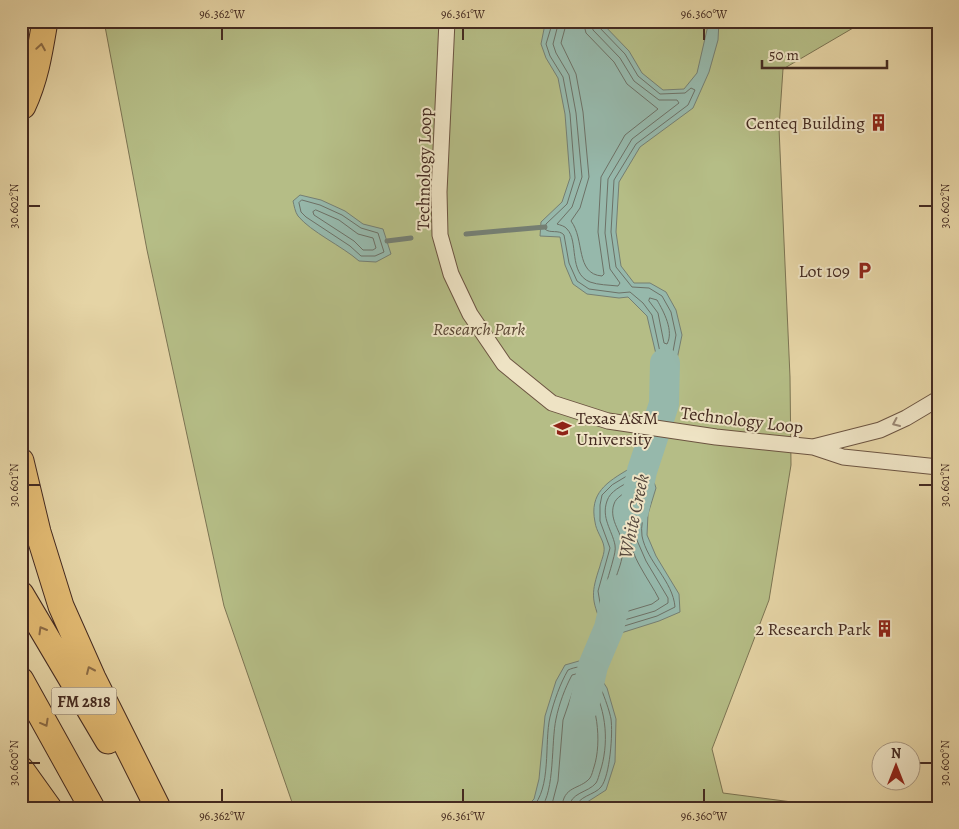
<svg xmlns="http://www.w3.org/2000/svg" width="959" height="829" font-family="Alegreya,serif">
<rect width="100%" height="100%" fill="#e5d4a5"/>
<filter id="stains"><feTurbulence type="fractalNoise" baseFrequency=".004" numOctaves="4"/><feColorMatrix values="0 0 0 0 .2 0 0 0 0 .09 0 0 0 0 .02 0 0 0 .5 -.17"/></filter>
<radialGradient id="worn" r=".72"><stop offset=".6" stop-color="#630" stop-opacity="0"/><stop offset="1" stop-color="#630" stop-opacity=".3"/></radialGradient>
<!-- green -->
<path fill="#b5bd86" stroke="#7c7453" d="M 104,21 L 865,21 L 783,69 L 779,128 L 790,377 L 791,465 L 769,600 L 712,749 L 723,793 L 838,808 L 294,808 L 224,606 L 147,250 Z"/>
<!-- water -->
<path fill="#96b8ab" stroke="#757f73" d="M 549,21 L 600,21 L 629,51 L 642,73 L 663,90 L 684,89 L 697,73 L 709,21 L 719,21 L 718,40 L 709,72 L 693,108 L 640,147 L 619,182 L 616,232 L 621,266 L 634,283 L 650,283 L 666,292 L 676,310 L 682,335 L 675,369 L 675,406 L 659,404 L 659,367 L 647,316 L 628,297 L 619,298 L 587,294 L 573,284 L 565,265 L 560,237 L 540,236 L 541,222 L 562,202 L 570,178 L 565,114 L 558,78 L 546,58 L 541,44 L 544,29 Z
M 300,195 L 321,200 L 345,211 L 363,224 L 383,229 L 391,254 L 376,262 L 359,261 C 342,246 311,232 298,216 C 295,212 294,205 293,201 Z
M 629,469 L 651,473 L 656,488 L 648,514 L 647,535 L 656,556 L 679,594 L 680,612 L 659,621 L 621,633 L 602,625 C 591,599 591,593 600,566 C 601,561 605,553 604,547 C 603,539 596,531 595,522 C 589,493 607,482 629,469 Z
M 579,661 L 593,666 L 607,688 L 616,719 L 615,762 L 606,790 L 581,806 L 572,808 L 525,808 L 534,799 L 539,779 L 545,716 L 556,681 L 565,665 Z"/>
<g fill="none" stroke-linecap="round" stroke-linejoin="round">
<!-- shore -->
<path stroke="#6d7166" stroke-width="1" d="M 553,21 L 546,44 L 550,56 L 563,77 L 570,114 L 575,178 L 567,204 L 546,224 L 545,229 C 550,234 559,229 564,235 L 569,263 L 577,281 L 589,289 L 619,293 L 630,292 L 643,303 L 652,315 L 663,366 L 664,397 L 668,400 L 670,397 L 670,368 L 676,335 L 671,312 L 662,296 L 649,288 L 632,287 L 616,267 L 611,232 L 614,180 L 636,144 L 688,105 L 695,90 L 691,88 L 685,93 L 660,94 L 638,76 L 625,54 L 598,26 L 597,21
M 559,21 L 553,44 L 556,53 L 569,75 L 576,113 L 582,177 L 572,207 L 557,224 C 560,225 565,226 567,229 C 579,241 568,273 590,282 C 598,285 609,285 618,286 L 620,283 L 610,269 L 605,233 L 608,179 L 632,139 L 679,103 L 677,100 L 659,100 L 634,81 L 620,58 L 593,30 L 591,21
M 567,21 L 561,43 L 576,74 L 583,112 L 589,177 L 580,208 L 571,221 C 585,239 575,274 602,276 L 604,274 L 598,232 L 601,177 L 625,135 L 658,109 L 627,84 L 614,62 L 586,33 L 583,21
M 302,200 L 320,205 L 342,215 L 361,228 L 378,233 L 384,252 L 375,256 L 361,256 L 350,246 L 306,217 L 301,212 L 299,203 Z
M 316,210 L 339,220 L 358,234 L 373,238 L 376,248 L 373,250 L 363,250 L 354,241 L 314,215 L 313,212 Z
M 650,298 L 657,300 C 664,312 674,331 667,344 L 664,343 L 658,313 L 649,301 Z
M 629,475 L 647,479 C 653,498 639,516 642,536 C 647,562 673,581 675,607 L 657,616 L 621,627 L 606,621 L 601,609 L 598,591 L 610,548 L 600,521 L 600,505 L 602,495 L 612,485 Z
M 630,481 L 641,483 L 644,488 L 637,513 L 636,538 L 646,561 L 668,598 L 668,603 L 655,611 L 621,621 L 611,616 C 600,592 607,584 613,560 C 614,556 616,550 615,545 C 612,530 601,518 607,501 C 610,491 622,486 630,481 Z
M 631,489 L 634,489 L 635,492 C 628,521 625,541 641,568 C 647,579 654,589 659,599 L 652,604 L 622,613 L 616,610 C 606,585 622,573 623,549 C 624,534 608,521 614,504 C 616,497 625,493 631,489 Z
M 532,808 C 552,788 544,743 550,717 C 554,701 560,684 568,670 C 575,667 583,665 590,670 C 598,677 609,708 611,719 C 613,733 610,776 601,787 C 595,795 577,796 576,808
M 541,808 C 555,791 551,742 556,719 C 559,704 565,688 572,675 C 583,671 587,678 592,686 C 607,711 609,745 600,772 C 599,775 598,780 596,783 C 588,793 570,792 569,808
M 551,808 L 558,781 L 563,720 L 574,688 L 579,681 C 598,698 602,743 594,767 C 593,770 592,775 590,778 C 580,790 563,785 562,808"/>
<!-- stream -->
<path stroke="#757f73" stroke-width="5" d="M 466,234 L 545,227
M 387,241 L 411,238"/>
<!-- river -->
<path stroke="#96b8ab" stroke-width="30" d="M 634,510 L 642,471 L 664,404 L 665,363
M 584,706 L 593,666 L 609,628 L 618,590"/>
<defs>
<path id="minor" d="M 447,21 L 439,192 L 440,235 L 451,274 L 470,314 L 504,364 L 552,403 L 608,421 L 716,437 L 813,447 L 843,457 L 938,467
M 813,447 L 880,430 L 906,418 L 938,399"/>
<path id="trunk" d="M 23,106 C 36,78 40,51 45,21
M 21,461 L 38,532 L 61,606 L 93,678 L 158,808
M 21,594 L 108,741
M 21,680 L 92,808
M 21,769 L 49,808"/>
</defs>
<!-- minor casing -->
<use href="#minor" stroke="#6c5441" stroke-width="17"/>
<!-- trunk casing -->
<use href="#trunk" stroke="#442a20" stroke-width="27"/>
<!-- minor -->
<use href="#minor" stroke="#eee3c4" stroke-width="15"/>
<!-- trunk -->
<use href="#trunk" stroke="#e2ba72" stroke-width="25"/>
</g>
<!-- one-way arrows -->
<defs><path id="oneway-chevron" d="M-2-3.5L2.5 0L-2 3.5" fill="none" stroke-width="1.6" stroke-linecap="round" stroke-linejoin="round" transform="scale(1.25)"/></defs>
<g stroke="#8b6b45">
<use href="#oneway-chevron" transform="translate(41 47) rotate(-81)"/>
<use href="#oneway-chevron" transform="translate(42 630) rotate(-120)"/>
<use href="#oneway-chevron" transform="translate(90 670) rotate(-114)"/>
<use href="#oneway-chevron" transform="translate(45 723) rotate(61)"/>
</g>
<use stroke="#998672" href="#oneway-chevron" transform="translate(896 423) rotate(156)"/>
<!-- ticks -->
<path fill="none" stroke="#442a20" stroke-width="2" d="M 222,28 L 222,40M 463,28 L 463,40M 704,28 L 704,40M 28,206 L 40,206M 919,206 L 932,206M 28,485 L 40,485M 919,485 L 932,485M 28,763 L 40,763M 919,763 L 932,763M 222,789 L 222,802M 463,789 L 463,802M 704,789 L 704,802"/>
<!-- icons -->
<defs>
<symbol id="building-bare" viewBox="-9 -9 18 18"><path d="M-4-6H4V6H1V3H-1V6H-4ZM-2.5-4.3h1.7v1.8h-1.7ZM.8-4.3h1.7v1.8H.8ZM-2.5-1h1.7V.8h-1.7ZM.8-1h1.7V.8H.8Z" fill="#8f2418" stroke="#eee3c4" stroke-width="2.5" paint-order="stroke"/></symbol>
<symbol id="parking-bare" viewBox="-9 -9 18 18"><path d="M-3.5-5.5H1a3.5 3.5 0 0 1 0 7H-1V5.5H-3.5ZM-1-3.4V-.6H.8a1.4 1.4 0 0 0 0-2.8Z" fill="#8f2418" stroke="#eee3c4" stroke-width="2.5" paint-order="stroke"/></symbol>
<symbol id="university-bare" viewBox="-9 -9 18 18"><path d="M0-5L7-2L0 1L-7-2ZM-4 1L0 2.5L4 1V4Q0 6-4 4Z" fill="#8f2418" stroke="#eee3c4" stroke-width="2.5" paint-order="stroke"/></symbol>
</defs>
<g fill-rule="evenodd">
<use href="#building-bare" x="866" y="110" width="25" height="25"/>
<use href="#parking-bare" x="852" y="258" width="25" height="25"/>
<use href="#university-bare" x="550" y="416" width="25" height="25"/>
<use href="#building-bare" x="872" y="616" width="25" height="25"/>
</g>
<g text-anchor="middle" stroke-width="4" stroke-linejoin="round" paint-order="stroke">
<!-- shield labels -->
<rect fill="#eee3c4" stroke="#776251" stroke-width="1" x="51.5" y="687.5" width="65" height="27" rx="4"/>
<g font-size="16" font-weight="bold" fill="#442a20">
<text x="84" y="707">FM 2818</text>
</g>
<!-- poi labels -->
<g font-size="18" fill="#442a20" stroke="#eee3c4" text-anchor="end">
<text x="865" y="129">Centeq Building</text>
<text x="850" y="277">Lot 109</text>
<text x="576" y="424" text-anchor="start">Texas A&amp;M<tspan x="576" dy="21">University</tspan></text>
<text x="871" y="635">2 Research Park</text>
</g>
<!-- street labels -->
<g font-size="18" fill="#442a20" stroke="#eee3c4">
<text transform="translate(424 169) rotate(-89)" y="6">Technology Loop</text>
<text transform="translate(742 420) rotate(7)" y="6">Technology Loop</text>
</g>
<!-- park labels -->
<g font-size="18" font-style="italic" fill="#5b4734" stroke="#eee3c4">
<text x="479" y="335">Research Park</text>
</g>
<!-- water labels -->
<g font-size="19" font-style="italic" fill="#54463c" stroke="#eee3c4">
<text transform="translate(633 516) rotate(-78)" y="7">White Creek</text>
</g>
</g>
<!-- margin -->
<rect width="959" height="829" fill="none" stroke="#e5d4a5" stroke-width="55"/>
<!-- north arrow -->
<g transform="translate(896 766)"><circle r="24" fill="#eee3c4" stroke="#aa9982"/>
<path d="M0-4L9 19L0 12L-9 19Z" fill="#8f2418"/>
<text y="-8" font-size="14" font-weight="bold" text-anchor="middle" fill="#442a20">N</text>
</g>
<!-- scale -->
<path d="M762 60v8h125v-8" fill="none" stroke="#442a20" stroke-width="2.5"/>
<text x="769" y="60" font-size="15" fill="#442a20" stroke="#eee3c4" stroke-width="4" paint-order="stroke">50 m</text>
<rect x="28" y="28" width="904" height="774" fill="none" stroke="#442a20" stroke-width="2"/>
<g font-size="12" text-anchor="middle" fill="#442a20">
<text x="222" y="18">96.362°W</text>
<text x="463" y="18">96.361°W</text>
<text x="704" y="18">96.360°W</text>
<text transform="translate(14 206) rotate(-90)" y="4">30.602°N</text>
<text transform="translate(945 206) rotate(-90)" y="4">30.602°N</text>
<text transform="translate(14 485) rotate(-90)" y="4">30.601°N</text>
<text transform="translate(945 485) rotate(-90)" y="4">30.601°N</text>
<text transform="translate(14 763) rotate(-90)" y="4">30.600°N</text>
<text transform="translate(945 763) rotate(-90)" y="4">30.600°N</text>
<text x="222" y="820">96.362°W</text>
<text x="463" y="820">96.361°W</text>
<text x="704" y="820">96.360°W</text>
</g>
<rect width="100%" height="100%" filter="url(#stains)"/>
<rect width="100%" height="100%" fill="url(#worn)"/>
</svg>
